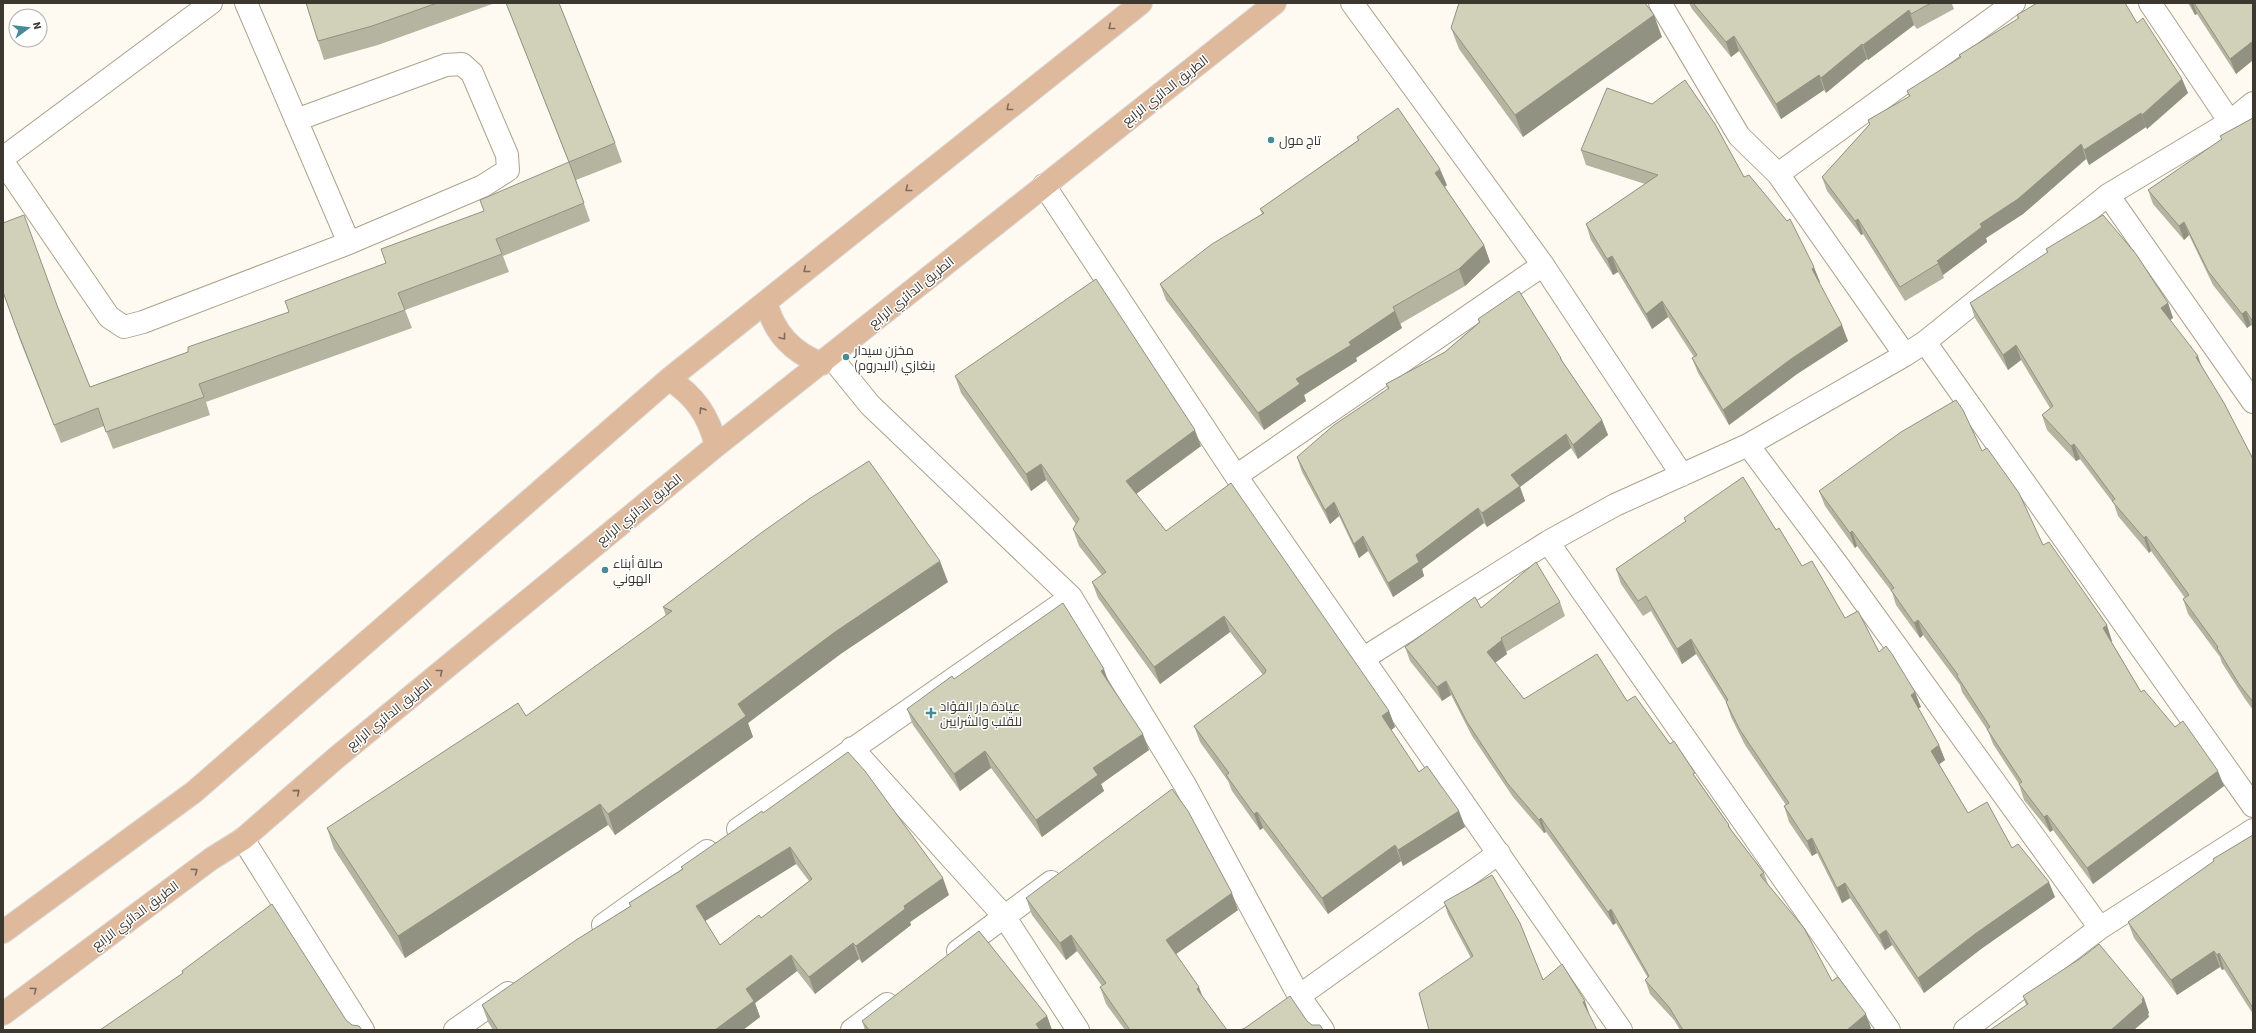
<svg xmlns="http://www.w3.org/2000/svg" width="2256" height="1033" font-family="'Source Sans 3',Cairo,sans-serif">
<rect width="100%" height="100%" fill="#fffaf1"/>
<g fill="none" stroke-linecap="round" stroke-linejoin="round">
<defs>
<path id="street" d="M 246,3 L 349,243
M 1352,3 L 1543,265 L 1682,475
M 1660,3 L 1739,136 L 1778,174 L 1905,355
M 2150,3 L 2230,122
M 3,158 L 211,3
M 3,162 L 109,317 L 124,327 L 143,322 L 349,243 L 483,186 L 508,170 L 507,155 L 472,73 L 462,64 L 446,65 L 296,120
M 1778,174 L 2014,3
M 1044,185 L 1236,476 L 1621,1030
M 2108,195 L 2253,402
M 1925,342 L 2253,806
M 831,357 L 870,405 L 1071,597 L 1185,785 L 1299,996 L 1323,1030
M 1748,445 L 1837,564 L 2100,928
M 1236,476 L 1543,265
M 1548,542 L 1889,1030
M 1364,658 L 1548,542 L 1615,505 L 1748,445 L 1905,355 L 1925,342 L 2108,195 L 2230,122 L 2253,103
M 852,748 L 1004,916 L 1078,1030
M 738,829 L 1071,597
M 243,839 L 363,1030
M 603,925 L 707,851
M 958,951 L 1051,882
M 1299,996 L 1499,853
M 455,1030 L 508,993
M 852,1030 L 887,1004
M 1965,1030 L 2100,928 L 2253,830"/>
<path id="primary" d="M 766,302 C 774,333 792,352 822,364
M 669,379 C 695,396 709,416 716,446
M 3,932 L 194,792 L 669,379 L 1141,3
M 3,1014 L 211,859 L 243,839 L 336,758 L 716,446 L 1275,3"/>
</defs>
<!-- street casing -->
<use href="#street" stroke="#ada18d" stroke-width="24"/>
<!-- primary casing -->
<use href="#primary" stroke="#d8d7d5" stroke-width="24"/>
<!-- street -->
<use href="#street" stroke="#fff" stroke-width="22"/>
<!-- primary -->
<use href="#primary" stroke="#dfb99c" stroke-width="22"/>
</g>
<!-- wall -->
<path fill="#b4b4a0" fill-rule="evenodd" d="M 306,3 L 495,3 L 378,45 L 324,60 Z
M 506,3 L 559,3 L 615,143 L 622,162 L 576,180 L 590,221 L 503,256 L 509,272 L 405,310 L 412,328 L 206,402 L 210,415 L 113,449 L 104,426 L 61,443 L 21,343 L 3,292 L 58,309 L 90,387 L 188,352 L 289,312 L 386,263 L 484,211 L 569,163 Z
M 1689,3 L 1953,3 L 1952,4 L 1954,9 L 1917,29 L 1914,25 L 1868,60 L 1867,59 L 1826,93 L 1824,90 L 1781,119 L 1739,51 L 1731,57 L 1692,9 Z
M 2188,3 L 2253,3 L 2253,60 L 2236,74 L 2197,14 L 2195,15 Z
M 2017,15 L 2137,23 L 2182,79 L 2188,93 L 2147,129 L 2146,127 L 2089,165 L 2086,159 L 2023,214 L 1986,238 L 1987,242 L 1943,275 L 1944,278 L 1905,301 L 1863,234 L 1861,235 L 1827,191 L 1822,177 L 1870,124 L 1868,120 L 1909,97 L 1907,91 L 1960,58 L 1959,55 L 2018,19 Z
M 1451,28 L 1662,37 L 1523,137 L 1459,49 Z
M 2253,118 L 2253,328 L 2251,325 L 2247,328 L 2213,285 L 2189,235 L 2184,240 L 2153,204 L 2148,190 L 2222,140 L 2220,136 Z
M 1357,137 L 1447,185 L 1445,187 L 1484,245 L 1490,262 L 1465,286 L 1400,324 L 1402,328 L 1356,358 L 1357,361 L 1304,395 L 1306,401 L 1264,430 L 1166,300 L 1160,284 L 1262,214 L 1260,209 L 1358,140 Z
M 1581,150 L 1744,177 L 1820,282 L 1819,283 L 1848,341 L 1797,374 L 1729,425 L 1698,373 L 1692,358 L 1694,357 L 1668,317 L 1652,329 L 1618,272 L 1613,275 L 1591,240 L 1586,224 L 1645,184 L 1586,165 Z
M 2046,249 L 2168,303 L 2173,318 L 2170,320 L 2201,366 L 2253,459 L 2253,710 L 2245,699 L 2222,663 L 2220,657 L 2188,614 L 2183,599 L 2185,598 L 2151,551 L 2149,553 L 2118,516 L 2114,504 L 2080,459 L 2076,461 L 2047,430 L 2042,415 L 2050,408 L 2021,360 L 2008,370 L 1975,318 L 1970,303 L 2047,253 Z
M 1478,319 L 1561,358 L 1564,364 L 1602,420 L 1608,435 L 1578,459 L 1571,448 L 1520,487 L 1525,501 L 1487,527 L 1484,523 L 1422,569 L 1424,576 L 1393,597 L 1368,551 L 1359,558 L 1339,516 L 1330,524 L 1302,472 L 1297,457 L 1388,389 L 1386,384 L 1445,352 L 1479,322 Z
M 955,376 L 1201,446 L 1136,494 L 1166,531 L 1389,711 L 1395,727 L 1391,730 L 1419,772 L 1459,811 L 1465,827 L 1403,866 L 1401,861 L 1328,914 L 1263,828 L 1260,830 L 1232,791 L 1228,781 L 1200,742 L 1194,726 L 1263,675 L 1230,632 L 1160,684 L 1098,598 L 1092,582 L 1102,575 L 1079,546 L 1073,529 L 1076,524 L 1046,480 L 1031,491 L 961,393 Z
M 1982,451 L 2043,545 L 2112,641 L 2111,641 L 2141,692 L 2224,786 L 2093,884 L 2053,830 L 2050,832 L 2024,800 L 2019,784 L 1993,744 L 1988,731 L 1962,692 L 1960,685 L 1923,635 L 1920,638 L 1896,605 L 1892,592 L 1857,546 L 1855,548 L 1825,506 L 1819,491 Z
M 1684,518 L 1776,530 L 1802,566 L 1845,618 L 1879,652 L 1921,707 L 1918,708 L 1939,745 L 1945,760 L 1939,764 L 1968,813 L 2012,848 L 2055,897 L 1981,949 L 1924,993 L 1892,945 L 1885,950 L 1850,898 L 1842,903 L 1817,853 L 1812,856 L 1789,822 L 1784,806 L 1786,805 L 1745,745 L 1731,717 L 1726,702 L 1696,654 L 1682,664 L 1651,611 L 1643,616 L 1621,584 L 1616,569 L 1686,522 Z
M 948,582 L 842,653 L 748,723 L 753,737 L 615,835 L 608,825 L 405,958 L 334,849 L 327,828 L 526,716 L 666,616 L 663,607 Z
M 1560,602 L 1565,616 L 1506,652 L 1507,654 L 1495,663 L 1524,699 L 1627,701 L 1670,744 L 1698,780 L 1729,825 L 1732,831 L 1764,873 L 1768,884 L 1832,981 L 1871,1028 L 1869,1030 L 1680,1030 L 1674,1020 L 1650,994 L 1645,980 L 1648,978 L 1616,923 L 1613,925 L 1546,832 L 1544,833 L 1513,797 L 1472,736 L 1451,695 L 1442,701 L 1410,661 L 1405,647 L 1481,608 Z
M 954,679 L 1109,683 L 1149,750 L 1101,784 L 1104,791 L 1042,837 L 991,768 L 960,791 L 913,725 L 907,709 Z
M 763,813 L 949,895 L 910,922 L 911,925 L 862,963 L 859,959 L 815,994 L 797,971 L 755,1003 L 760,1017 L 743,1030 L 493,1030 L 488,1022 L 482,1005 L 630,906 L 629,903 L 682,869 L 681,867 ZM 796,864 L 809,881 L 761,918 L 720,945 L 705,921 Z
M 2253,835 L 2253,1014 L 2224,969 L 2222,970 L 2220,967 L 2177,995 L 2134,938 L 2128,922 L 2214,861 L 2213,859 Z
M 1026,898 L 1238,910 L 1176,954 L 1202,996 L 1227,1030 L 1125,1030 L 1106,1004 L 1100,987 L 1102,986 L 1077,951 L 1066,960 L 1032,915 Z
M 1444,902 L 1543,980 L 1589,1013 L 1589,1014 L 1471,958 L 1448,915 Z
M 2023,996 L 2144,998 L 2149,1013 L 2148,1014 L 2149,1017 L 2026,1005 Z
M 1047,1016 L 1052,1030 L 865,1030 L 862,1021 Z"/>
<!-- shaded-wall -->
<path fill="#929282" d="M 2190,3 L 2193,3 L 2197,14 L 2195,15 Z
M 1909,10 L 1914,25 L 1868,60 L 1863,45 Z
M 1654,15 L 1662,37 L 1523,137 L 1515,115 Z
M 1734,36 L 1739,51 L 1731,57 L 1726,42 Z
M 2253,41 L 2253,60 L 2236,74 L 2230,59 Z
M 1862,44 L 1867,59 L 1826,93 L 1821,78 Z
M 1819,75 L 1824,90 L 1781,119 L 1776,104 Z
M 2182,79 L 2188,93 L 2147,129 L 2142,115 Z
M 2141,113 L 2146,127 L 2089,165 L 2084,150 Z
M 2081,144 L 2086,159 L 2023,214 L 1986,238 L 1987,242 L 1943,275 L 1937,261 L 1980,224 Z
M 1440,169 L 1447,185 L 1441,189 L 1435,173 Z
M 1858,219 L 1863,234 L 1861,235 L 1855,221 Z
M 2184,222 L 2189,235 L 2184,240 L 2179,226 Z
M 1484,245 L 1490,262 L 1465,286 L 1459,269 Z
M 1612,256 L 1618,272 L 1613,275 L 1607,259 Z
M 1814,267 L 1820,282 L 1817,284 L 1812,269 Z
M 1662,301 L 1668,317 L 1652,329 L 1646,314 Z
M 2168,303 L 2173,318 L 2166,323 L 2161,308 Z
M 1395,311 L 1402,328 L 1356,358 L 1357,361 L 1304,395 L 1306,401 L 1264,430 L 1258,413 L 1296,379 L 1349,342 Z
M 2246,311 L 2251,325 L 2247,328 L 2242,314 Z
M 1842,325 L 1848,341 L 1797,374 L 1729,425 L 1723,410 L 1791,359 Z
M 2016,345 L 2021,360 L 2008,370 L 2003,355 Z
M 2198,356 L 2203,371 L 2196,357 Z
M 1602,420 L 1608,435 L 1578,459 L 1573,445 Z
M 1195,430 L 1201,446 L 1132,497 L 1126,481 Z
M 1566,434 L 1571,448 L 1520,487 L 1525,501 L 1487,527 L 1482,513 L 1511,475 Z
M 2074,444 L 2080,459 L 2076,461 L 2071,446 Z
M 1041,464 L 1046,480 L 1031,491 L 1026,474 Z
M 1334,502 L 1339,516 L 1330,524 L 1325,510 Z
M 1478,508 L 1484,523 L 1422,569 L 1424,576 L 1393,597 L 1388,583 L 1416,555 Z
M 1852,531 L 1857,546 L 1855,548 L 1850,533 Z
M 1363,536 L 1368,551 L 1359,558 L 1354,544 Z
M 2146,536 L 2151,551 L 2149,553 L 2144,538 Z
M 940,561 L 948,582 L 842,653 L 748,723 L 753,737 L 615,835 L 608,814 L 738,704 L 835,632 Z
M 1224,616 L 1230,632 L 1160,684 L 1154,667 Z
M 1918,620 L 1923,635 L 1920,638 L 1914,623 Z
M 2107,625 L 2112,641 L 2109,643 L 2103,628 Z
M 1691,639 L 1696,654 L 1682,664 L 1677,649 Z
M 1502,640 L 1507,654 L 1492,665 L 1487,652 Z
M 1104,669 L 1110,686 L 1101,671 Z
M 1446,681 L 1451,695 L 1442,701 L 1437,687 Z
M 1915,692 L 1921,707 L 1916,710 L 1911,695 Z
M 1389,711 L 1395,727 L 1388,733 L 1382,716 Z
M 1143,734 L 1149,750 L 1101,784 L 1104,791 L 1042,837 L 1036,820 L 1093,768 Z
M 1939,745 L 1945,760 L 1937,766 L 1931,751 Z
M 985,751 L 991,768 L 960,791 L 954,774 Z
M 2218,771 L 2224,786 L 2093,884 L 2087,868 Z
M 600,804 L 608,825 L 405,958 L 398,936 Z
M 1459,811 L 1465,827 L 1403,866 L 1398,850 Z
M 1257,812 L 1263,828 L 1260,830 L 1254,814 Z
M 2047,815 L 2053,830 L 2050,832 L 2044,817 Z
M 1541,818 L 1546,832 L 1544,833 L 1539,820 Z
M 1812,838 L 1817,853 L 1812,856 L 1807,841 Z
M 1395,845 L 1401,861 L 1328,914 L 1322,898 Z
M 790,847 L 796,864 L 702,923 L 696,906 Z
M 943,878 L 949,895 L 910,922 L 911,925 L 862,963 L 856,946 L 904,906 Z
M 2049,882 L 2055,897 L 1981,949 L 1924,993 L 1918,978 L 1975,934 Z
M 1845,883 L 1850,898 L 1842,903 L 1837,888 Z
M 1232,893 L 1238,910 L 1172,957 L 1166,940 Z
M 1611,909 L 1616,923 L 1613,925 L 1608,912 Z
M 1886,930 L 1892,945 L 1885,950 L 1879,935 Z
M 1071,935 L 1077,951 L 1066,960 L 1060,943 Z
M 853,943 L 859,959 L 815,994 L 809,977 Z
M 2214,951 L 2220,967 L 2177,995 L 2171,980 Z
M 2219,953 L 2224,969 L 2222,970 L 2217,955 Z
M 791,955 L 797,971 L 755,1003 L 760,1017 L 743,1030 L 715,1030 L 746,989 Z
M 1199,987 L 1205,1003 L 1197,989 Z
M 2144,998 L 2149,1013 L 2148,1014 L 2149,1017 L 2134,1030 L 2111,1030 Z
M 1585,1001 L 1589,1013 L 1587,1015 L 1583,1002 Z
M 1866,1014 L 1871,1028 L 1869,1030 L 1847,1030 Z
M 1047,1016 L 1052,1030 L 1038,1030 L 1036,1024 Z"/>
<!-- building -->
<path fill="#d1d1ba" stroke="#929282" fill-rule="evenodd" d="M 306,3 L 437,3 L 372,26 L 318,41 Z
M 506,3 L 559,3 L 615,143 L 569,162 Z
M 1459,3 L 1645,3 L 1654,15 L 1515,115 L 1451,28 Z
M 1693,3 L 1931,3 L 1911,14 L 1909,10 L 1863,45 L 1862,44 L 1821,78 L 1819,75 L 1776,104 L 1734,36 L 1726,42 Z
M 2037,3 L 2125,3 L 2137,23 L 2143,18 L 2182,79 L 2142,115 L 2141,113 L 2084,150 L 2081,144 L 2018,199 L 1980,224 L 1982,227 L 1937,261 L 1939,263 L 1900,287 L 1858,219 L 1855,221 L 1822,177 L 1870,124 L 1868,120 L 1910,96 L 1907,91 L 1961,57 L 1959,55 L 2019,18 L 2017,15 Z
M 2194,3 L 2253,3 L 2253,41 L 2230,59 Z
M 1685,80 L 1715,124 L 1744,177 L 1749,175 L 1787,221 L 1790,219 L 1814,267 L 1812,269 L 1842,325 L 1791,359 L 1723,410 L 1692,358 L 1697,355 L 1662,301 L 1646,314 L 1612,256 L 1607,259 L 1586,224 L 1658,175 L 1581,150 L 1607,88 L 1652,104 Z
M 1398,108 L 1440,169 L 1435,173 L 1484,245 L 1459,269 L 1393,307 L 1395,311 L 1349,342 L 1351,345 L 1296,379 L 1300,384 L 1258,413 L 1160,284 L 1212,244 L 1264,213 L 1260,209 L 1359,140 L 1357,137 Z
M 2253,118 L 2253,322 L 2246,311 L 2242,314 L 2208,271 L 2184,222 L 2179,226 L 2148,190 L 2222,139 L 2220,136 Z
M 569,162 L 584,203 L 496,239 L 502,254 L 398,293 L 405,310 L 199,384 L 204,397 L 106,432 L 98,408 L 54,425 L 15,325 L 3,292 L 3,223 L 24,215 L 58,308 L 90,387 L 188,352 L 188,347 L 289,312 L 285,301 L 386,263 L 381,249 L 484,211 L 480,200 Z
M 2103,215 L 2136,254 L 2168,303 L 2161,308 L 2198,356 L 2196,357 L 2224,403 L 2253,459 L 2253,702 L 2239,684 L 2217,648 L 2218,647 L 2183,599 L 2189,595 L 2146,536 L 2144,538 L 2112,501 L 2115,499 L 2074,444 L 2071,446 L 2042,415 L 2053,406 L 2016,345 L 2003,355 L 1970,303 L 2048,252 L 2046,249 Z
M 1096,279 L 1195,430 L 1126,481 L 1166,531 L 1231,483 L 1389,711 L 1382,716 L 1419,772 L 1427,766 L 1459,811 L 1398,850 L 1395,845 L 1322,898 L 1257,812 L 1254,814 L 1226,775 L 1229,773 L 1194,726 L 1265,673 L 1266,670 L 1224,616 L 1154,667 L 1092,582 L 1106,572 L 1073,529 L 1079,519 L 1041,464 L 1026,474 L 955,376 Z
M 1519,291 L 1561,358 L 1560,358 L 1602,420 L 1573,445 L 1566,434 L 1511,475 L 1520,486 L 1482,513 L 1478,508 L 1416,555 L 1419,562 L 1388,583 L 1363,536 L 1354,544 L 1334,502 L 1325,510 L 1297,457 L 1334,425 L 1389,388 L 1386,384 L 1445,352 L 1480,322 L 1478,319 Z
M 1956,400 L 1963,410 L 1982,451 L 1987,448 L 2019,493 L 2043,545 L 2049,542 L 2107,625 L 2103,628 L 2141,692 L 2144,690 L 2175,727 L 2183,721 L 2218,771 L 2087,868 L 2047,815 L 2044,817 L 2019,784 L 2022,782 L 1987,729 L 1990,727 L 1957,676 L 1958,675 L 1918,620 L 1914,623 L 1891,590 L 1894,588 L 1852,531 L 1850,533 L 1819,491 L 1901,432 Z
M 869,461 L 940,561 L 835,632 L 738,704 L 746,716 L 608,814 L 600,804 L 398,936 L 327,828 L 518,703 L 526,716 L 672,611 L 663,607 L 761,533 L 809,499 Z
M 1743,477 L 1776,530 L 1779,528 L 1802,566 L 1812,561 L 1845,618 L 1858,611 L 1879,652 L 1886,646 L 1892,654 L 1915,692 L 1911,695 L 1939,745 L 1931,751 L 1968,813 L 1987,802 L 2012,848 L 2018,844 L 2049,882 L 1975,934 L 1918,978 L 1886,930 L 1879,935 L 1845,883 L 1837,888 L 1812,838 L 1807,841 L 1784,806 L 1789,803 L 1740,730 L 1726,702 L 1728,700 L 1691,639 L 1677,649 L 1646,596 L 1638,601 L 1616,569 L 1686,521 L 1684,518 Z
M 1536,562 L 1560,602 L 1501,638 L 1502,640 L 1487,652 L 1524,699 L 1597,654 L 1627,701 L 1635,696 L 1670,744 L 1674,741 L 1695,773 L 1693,774 L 1729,825 L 1728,826 L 1764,873 L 1760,875 L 1804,928 L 1832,981 L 1838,977 L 1866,1014 L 1847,1030 L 1683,1030 L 1669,1007 L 1645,980 L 1649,976 L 1611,909 L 1608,912 L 1541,818 L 1539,820 L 1508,784 L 1467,722 L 1446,681 L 1437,687 L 1405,647 L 1475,597 L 1481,608 Z
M 1063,603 L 1104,669 L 1101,671 L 1143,734 L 1093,768 L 1098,775 L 1036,820 L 985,751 L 954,774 L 907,709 L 952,676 L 954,679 Z
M 848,752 L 865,771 L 943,878 L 904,906 L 905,909 L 856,946 L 853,943 L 809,977 L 791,955 L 746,989 L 754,1001 L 715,1030 L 498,1030 L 482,1005 L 576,940 L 631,906 L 629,903 L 683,869 L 681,867 L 762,811 L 763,813 ZM 790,847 L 812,879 L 761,918 L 759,915 L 720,945 L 696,906 Z
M 1172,789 L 1188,811 L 1232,893 L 1166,940 L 1199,987 L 1197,989 L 1227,1030 L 1130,1030 L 1100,987 L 1106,983 L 1071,935 L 1060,943 L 1026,898 Z
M 2253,835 L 2253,1008 L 2219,953 L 2217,955 L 2214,951 L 2171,980 L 2128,922 L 2214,861 L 2213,859 Z
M 1492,875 L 1520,923 L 1543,980 L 1562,964 L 1585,1001 L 1583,1002 L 1597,1030 L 1429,1030 L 1419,993 L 1473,956 L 1444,902 Z
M 272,904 L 346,1020 L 352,1025 L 359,1026 L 362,1030 L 100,1030 L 183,973 L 182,971 Z
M 979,931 L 1047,1016 L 1036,1024 L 1040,1030 L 869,1030 L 862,1021 Z
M 2099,944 L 2144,998 L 2142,999 L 2143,1002 L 2111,1030 L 1990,1030 L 2028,1004 L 2023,996 L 2081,958 Z
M 1290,996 L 1307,1021 L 1312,1025 L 1320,1025 L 1323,1030 L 1240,1030 L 1245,1028 Z"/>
<!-- one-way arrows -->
<defs><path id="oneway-chevron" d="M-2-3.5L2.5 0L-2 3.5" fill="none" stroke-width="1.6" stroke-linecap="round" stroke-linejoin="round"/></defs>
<g stroke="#7d6c5b">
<use href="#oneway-chevron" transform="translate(1111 27) rotate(141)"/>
<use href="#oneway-chevron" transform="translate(1009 108) rotate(141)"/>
<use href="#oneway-chevron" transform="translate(908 189) rotate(141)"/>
<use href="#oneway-chevron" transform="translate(806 270) rotate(141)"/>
<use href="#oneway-chevron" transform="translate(783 337) rotate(52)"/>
<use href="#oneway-chevron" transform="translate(702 410) rotate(-122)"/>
<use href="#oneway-chevron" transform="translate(440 672) rotate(-39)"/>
<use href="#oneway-chevron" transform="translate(297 792) rotate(-41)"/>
<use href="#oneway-chevron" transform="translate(195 871) rotate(-37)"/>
<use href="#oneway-chevron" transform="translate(34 990) rotate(-37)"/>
</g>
<!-- markers -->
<g fill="#468c96" stroke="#fff" stroke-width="1.5">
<circle cx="1271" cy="140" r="4"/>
<circle cx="846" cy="357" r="4"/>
<circle cx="605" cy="570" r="4"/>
<path d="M929 707h4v4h4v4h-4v4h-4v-4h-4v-4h4z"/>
</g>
<g text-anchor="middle" stroke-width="3" stroke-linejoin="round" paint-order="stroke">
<!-- street labels -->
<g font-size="13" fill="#3c382f" stroke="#fff">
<text transform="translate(1165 90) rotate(-38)" y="5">الطريق الدائري الرابع</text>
<text transform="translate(911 292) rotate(-39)" y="5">الطريق الدائري الرابع</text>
<text transform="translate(639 509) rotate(-39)" y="5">الطريق الدائري الرابع</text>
<text transform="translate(389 714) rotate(-39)" y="5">الطريق الدائري الرابع</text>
<text transform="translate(135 915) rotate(-37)" y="5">الطريق الدائري الرابع</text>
</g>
<!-- poi labels -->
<g font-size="13" fill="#3c382f" stroke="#fff" text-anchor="start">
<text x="1279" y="145">تاج مول</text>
<text x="854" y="355">مخزن سيدار<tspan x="854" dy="15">بنغازي (البدروم)</tspan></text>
<text x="613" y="568">صالة أبناء<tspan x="613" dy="15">الهوني</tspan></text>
<text x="940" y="711">عيادة دار الفؤاد<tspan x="940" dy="15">للقلب والشرايين</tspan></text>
</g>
</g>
<!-- border -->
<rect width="2256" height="1033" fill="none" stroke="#3c382f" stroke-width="8"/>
<!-- north arrow -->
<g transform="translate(28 28) rotate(75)"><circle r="19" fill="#ffffff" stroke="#b1afac"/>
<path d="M0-3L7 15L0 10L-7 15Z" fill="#468c96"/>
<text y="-6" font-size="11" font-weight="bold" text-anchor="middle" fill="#3c382f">N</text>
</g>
</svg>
